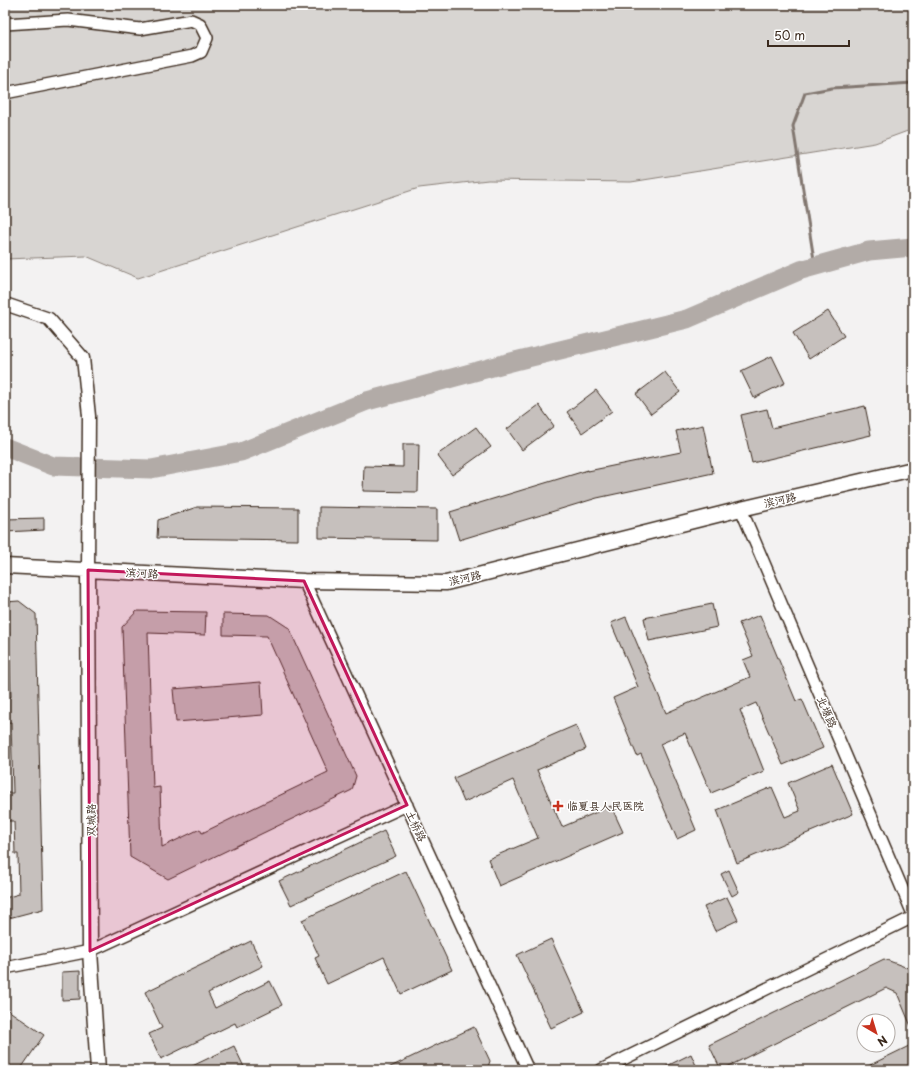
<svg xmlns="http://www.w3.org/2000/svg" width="918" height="1075" font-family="'Playpen Sans','LXGW WenKai TC',sans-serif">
<rect width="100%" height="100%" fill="#f3f2f2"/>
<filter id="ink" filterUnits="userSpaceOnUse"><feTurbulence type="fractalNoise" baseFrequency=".025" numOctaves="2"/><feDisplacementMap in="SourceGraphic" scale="8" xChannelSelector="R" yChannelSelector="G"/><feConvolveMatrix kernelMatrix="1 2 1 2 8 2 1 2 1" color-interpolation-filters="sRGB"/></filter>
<g filter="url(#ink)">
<!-- green -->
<path fill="#d8d5d2" stroke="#8a8078" d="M 5,5 L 913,5 L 913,129 L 875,143 L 631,182 L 488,180 L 419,188 L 138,278 L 86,256 L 5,259 Z"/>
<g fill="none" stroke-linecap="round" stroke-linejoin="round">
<!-- stream -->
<path stroke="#827770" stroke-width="3" d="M 815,266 L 793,126 L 805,93 L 832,88 L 913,83"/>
<!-- river -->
<path stroke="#b2aba7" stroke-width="19" d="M 5,447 L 53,466 L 151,469 L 241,452 L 367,401 L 515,361 L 687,319 L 801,270 L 869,251 L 913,247"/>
</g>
<!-- building -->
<path fill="#c6c0bd" stroke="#3b2a1e" d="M 828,311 L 844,336 L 809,359 L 793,333 Z
M 772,356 L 785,383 L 754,398 L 741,371 Z
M 665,372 L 680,392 L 651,414 L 636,394 Z
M 596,390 L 612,411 L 582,433 L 567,412 Z
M 539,405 L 554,426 L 522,450 L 507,429 Z
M 865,406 L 871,435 L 752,463 L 741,415 L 767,409 L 772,428 Z
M 703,425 L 713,473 L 597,498 L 459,540 L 450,512 L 588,470 L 588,471 L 681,452 L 676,431 Z
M 476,427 L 491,447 L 452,475 L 437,455 Z
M 403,444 L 419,444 L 418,492 L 363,491 L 364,466 L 403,467 Z
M 197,507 L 298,508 L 298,540 L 157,538 L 158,520 Z
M 319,507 L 437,509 L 437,540 L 319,538 Z
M 44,518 L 44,530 L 5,532 L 5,519 Z
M 19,601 L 36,614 L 43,909 L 5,919 L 5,898 L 19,894 L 18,854 L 15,854 L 14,821 L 5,821 L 5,793 L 13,793 L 11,722 L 5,723 L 5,697 L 11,697 L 9,632 L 5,633 L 5,602 Z
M 712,604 L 717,627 L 649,641 L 644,618 Z
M 137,611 L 206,612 L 205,635 L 148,633 L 153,788 L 160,787 L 162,847 L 200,829 L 202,833 L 328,772 L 267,636 L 223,635 L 223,614 L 269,615 L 289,628 L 356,776 L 352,790 L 168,879 L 130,857 L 122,627 Z
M 760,615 L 796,701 L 802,699 L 823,748 L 783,765 L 756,703 L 740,710 L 764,771 L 711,793 L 685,733 L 660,744 L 696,830 L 677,839 L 641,754 L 637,756 L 613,698 L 638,687 L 611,623 L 626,617 L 666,713 L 750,677 L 743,660 L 753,656 L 739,623 Z
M 261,682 L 263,715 L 176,722 L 173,689 Z
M 576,725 L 586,749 L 537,770 L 562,827 L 611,806 L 623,832 L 499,886 L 488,859 L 538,838 L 513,780 L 464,802 L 454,778 Z
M 832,764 L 853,814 L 737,863 L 717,810 L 772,787 L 785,817 L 800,811 L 788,783 Z
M 384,831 L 396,856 L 291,905 L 279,881 Z
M 729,870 L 739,892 L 732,896 L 721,874 Z
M 406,871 L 452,970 L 401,994 L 384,957 L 327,984 L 315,958 L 319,956 L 302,920 Z
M 727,897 L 738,920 L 715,931 L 704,907 Z
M 551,939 L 584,1012 L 551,1028 L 517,955 Z
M 251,941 L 263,966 L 208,993 L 215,1008 L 270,981 L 282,1005 L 237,1027 L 235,1023 L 161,1059 L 149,1034 L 162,1028 L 145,992 Z
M 884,959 L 913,970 L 913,1031 L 897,993 L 886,988 L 721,1070 L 709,1045 Z
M 80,971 L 80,999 L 62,1000 L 62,972 Z
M 5,1008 L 44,1035 L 20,1070 L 5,1070 Z
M 474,1027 L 490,1061 L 487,1070 L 384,1070 Z
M 913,1044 L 913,1070 L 860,1070 Z
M 234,1046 L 244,1067 L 238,1070 L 184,1070 Z
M 691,1054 L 698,1070 L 659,1070 Z"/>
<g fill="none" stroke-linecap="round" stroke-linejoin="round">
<defs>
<path id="tertiary" d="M 5,24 L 68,20 L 140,29 L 186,21 L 191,20 L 200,24 L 207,38 L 201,52 L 192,56 L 5,93
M 741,509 L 913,914
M 304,581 L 528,1070
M 5,968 L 90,951 L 407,805
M 601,1070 L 913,917"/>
<path id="secondary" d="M 5,304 L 49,319 L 83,358 L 89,416 L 88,570"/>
<path id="primary" d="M 5,566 L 304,581 L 446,583 L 741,509 L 913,469
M 88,570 L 90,951 L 98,1070"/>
</defs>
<!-- tertiary casing -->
<use href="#tertiary" stroke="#3b2a1e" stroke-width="14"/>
<!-- secondary casing -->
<use href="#secondary" stroke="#3b2a1e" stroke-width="15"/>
<!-- primary casing -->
<use href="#primary" stroke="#3b2a1e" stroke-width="17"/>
<!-- tertiary -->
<use href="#tertiary" stroke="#fff" stroke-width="11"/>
<!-- secondary -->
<use href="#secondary" stroke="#fff" stroke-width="12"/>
<!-- primary -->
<use href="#primary" stroke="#fff" stroke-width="14"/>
</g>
</g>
<!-- marked area -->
<path fill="#c2185b" fill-opacity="0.2" stroke="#c2185b" stroke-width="3" stroke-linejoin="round" d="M 88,570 L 304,581 L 407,805 L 90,951 Z"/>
<!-- markers -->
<path fill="#c8321e" stroke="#fff" stroke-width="1.5" d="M556 800h4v4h4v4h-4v4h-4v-4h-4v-4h4z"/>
<g text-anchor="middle" stroke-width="3" stroke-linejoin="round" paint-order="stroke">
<!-- street labels -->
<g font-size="11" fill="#3b2a1e" stroke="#fff">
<text transform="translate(780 500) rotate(-13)" y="4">滨河路</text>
<text transform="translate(142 573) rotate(3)" y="4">滨河路</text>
<text transform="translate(465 578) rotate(-13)" y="4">滨河路</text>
<text transform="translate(827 712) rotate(67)" y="4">北塬路</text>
<text transform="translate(91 820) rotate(-90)" y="4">双城路</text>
<text transform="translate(416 826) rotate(65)" y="4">土桥路</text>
</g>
<!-- poi labels -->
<g font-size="11" fill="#3b2a1e" stroke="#fff" text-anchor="start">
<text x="567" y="810">临夏县人民医院</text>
</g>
</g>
<!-- margin -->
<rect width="918" height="1075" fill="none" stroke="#fff" stroke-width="20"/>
<rect x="10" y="10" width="898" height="1055" fill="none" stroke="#3b2a1e" stroke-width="1.5" filter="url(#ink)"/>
<!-- north arrow -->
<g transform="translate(876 1033) rotate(142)"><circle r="19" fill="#ffffff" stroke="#b1aaa5"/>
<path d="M0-3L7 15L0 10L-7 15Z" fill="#c8321e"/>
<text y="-6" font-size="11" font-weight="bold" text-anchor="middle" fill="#3b2a1e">N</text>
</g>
<!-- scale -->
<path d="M768 40v6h81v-6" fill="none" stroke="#3b2a1e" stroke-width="2"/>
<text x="774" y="40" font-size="12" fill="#3b2a1e" stroke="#ffffff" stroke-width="3" paint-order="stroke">50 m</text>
</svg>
